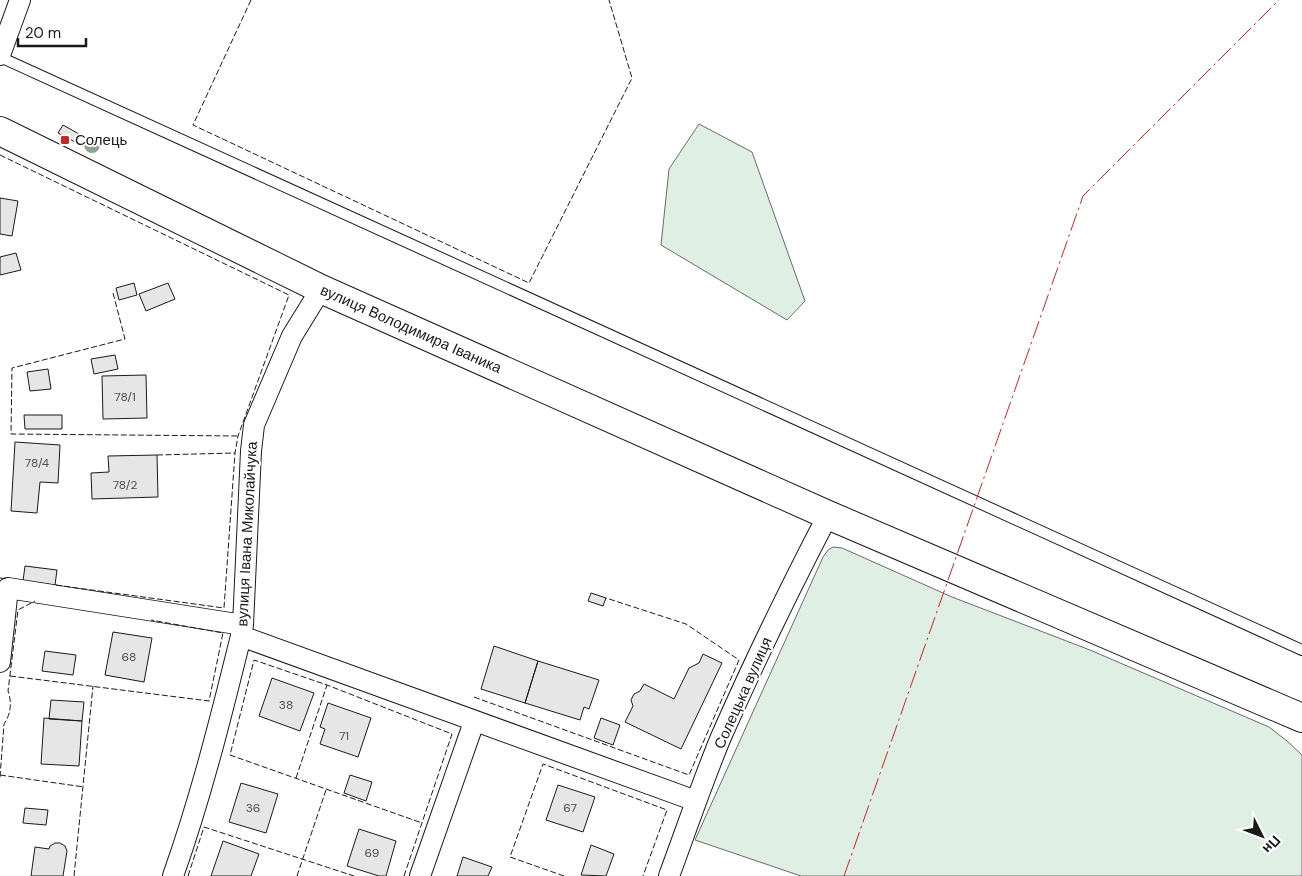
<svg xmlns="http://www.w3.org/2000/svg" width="1302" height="876" font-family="'DM Sans',sans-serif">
<rect width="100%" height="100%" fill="#fff"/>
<!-- green -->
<path fill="#e0efe3" stroke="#6a6a6a" d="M 699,124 L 752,152 L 805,301 L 787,320 L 661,245 L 669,169 Z
M 833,547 L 842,548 L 952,597 L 1090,650 L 1269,727 L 1287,741 L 1302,755 L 1302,876 L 801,876 L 695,840 L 823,557 L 828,550 Z"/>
<!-- building -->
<path fill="#e6e6e6" stroke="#1a1a1a" d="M 63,125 L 79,134 L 75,142 L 58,133 Z
M 0,198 L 18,201 L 12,236 L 0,234 Z
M 16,253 L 21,270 L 0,275 L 0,257 Z
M 134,283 L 137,295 L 119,300 L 116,288 Z
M 168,283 L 175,299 L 146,311 L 139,294 Z
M 115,355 L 118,369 L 94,374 L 91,359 Z
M 48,369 L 51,389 L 30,391 L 27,372 Z
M 146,375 L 147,418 L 103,419 L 102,376 Z
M 24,415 L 62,415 L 62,429 L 25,429 Z
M 15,442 L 60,445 L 58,483 L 40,482 L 37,513 L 11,511 Z
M 157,455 L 158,497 L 92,499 L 91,473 L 109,472 L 108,456 Z
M 25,566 L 57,570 L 55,585 L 23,581 Z
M 591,593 L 606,598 L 603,606 L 588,601 Z
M 113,632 L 152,638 L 144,682 L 105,675 Z
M 494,646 L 538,661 L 525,703 L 481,689 Z
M 45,651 L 76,655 L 73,675 L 42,671 Z
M 703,654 L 722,663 L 681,749 L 625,722 L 633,706 L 631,700 L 634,694 L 640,691 L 644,684 L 674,699 L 689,668 L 699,663 Z
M 538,661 L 599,680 L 589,709 L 584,707 L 580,720 L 525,703 Z
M 272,678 L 314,693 L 300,731 L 259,716 Z
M 51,700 L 84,702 L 82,721 L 49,719 Z
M 328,703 L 371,718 L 358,757 L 320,744 L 325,729 L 320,727 Z
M 44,718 L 82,721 L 79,766 L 41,764 Z
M 601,718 L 620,725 L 613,745 L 594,738 Z
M 350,775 L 372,782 L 366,801 L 344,793 Z
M 241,783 L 278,794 L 266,833 L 229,822 Z
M 558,785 L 595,797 L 583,832 L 546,820 Z
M 25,808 L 48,810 L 46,825 L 23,823 Z
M 359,829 L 396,841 L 386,876 L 379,876 L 347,866 Z
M 223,841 L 259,854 L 251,876 L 211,876 Z
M 55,843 L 60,843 L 65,846 L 67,851 L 63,876 L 31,876 L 35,847 L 49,849 L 50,846 Z
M 591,845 L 614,854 L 606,876 L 581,875 Z
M 463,857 L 492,867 L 488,876 L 457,876 Z"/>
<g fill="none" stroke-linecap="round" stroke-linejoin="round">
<defs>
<path id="lane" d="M 0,57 L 1302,650"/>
<path id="street" d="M 0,55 L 20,0
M 241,636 L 696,801
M 0,662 L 8,588 L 243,625
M 173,876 C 201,797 221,717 241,636 L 243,625 L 251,451 L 254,425 L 292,336 L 321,289
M 420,876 L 474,722
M 669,876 C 686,830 702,783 721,737 C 754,662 790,588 828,515"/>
<path id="secondary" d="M 0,131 L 321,289 L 828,515 L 1302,718"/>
</defs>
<!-- lane casing -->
<use href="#lane" stroke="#1a1a1a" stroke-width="12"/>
<!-- street casing -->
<use href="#street" stroke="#1a1a1a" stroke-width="22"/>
<!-- secondary casing -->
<use href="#secondary" stroke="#1a1a1a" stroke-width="30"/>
<!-- lane -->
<use href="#lane" stroke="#fff" stroke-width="10"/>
<!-- street -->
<use href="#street" stroke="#fff" stroke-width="20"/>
<!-- secondary -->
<use href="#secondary" stroke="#fff" stroke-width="28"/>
<!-- fence -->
<path stroke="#1a1a1a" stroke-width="1" stroke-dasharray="6 2.5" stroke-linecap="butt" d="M 251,0 L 193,125 L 529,283 L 632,78 L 609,0
M 0,155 L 289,295 L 238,436 L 235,453 L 224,608 L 55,585
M 113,293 L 125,339 L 12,368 L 11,434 L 238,436
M 157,455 L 235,453
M 0,578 L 8,579
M 10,676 L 209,701 L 223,633 L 151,620
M 474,697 L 689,775 L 739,660 L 686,624 L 606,598
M 0,775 L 84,787
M 0,777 L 4,724 C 11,714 12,702 8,691 L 18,610 L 35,601
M 296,778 L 327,685
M 74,876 L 93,686
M 188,876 L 204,827 L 354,876
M 297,876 L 326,790
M 404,876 L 452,734 L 327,685 L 254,660 L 230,755 L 422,823
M 564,876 L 510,857 L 543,764 L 667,810 L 643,876"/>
<!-- power -->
<path stroke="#c62828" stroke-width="1" stroke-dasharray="18 4 2.5 4" stroke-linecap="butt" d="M 844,876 L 1083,196 L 1279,0"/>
</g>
<!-- trees -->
<circle fill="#8aa48f" cx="92" cy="145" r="8"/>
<!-- markers -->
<rect fill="#c62828" stroke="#fff" stroke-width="2" x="60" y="135" width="10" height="10" rx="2.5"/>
<g text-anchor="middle" stroke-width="4" stroke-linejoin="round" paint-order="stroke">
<!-- number labels -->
<g font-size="12" fill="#4d4d4d">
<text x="125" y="401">78/1</text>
<text x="37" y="467">78/4</text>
<text x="125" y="489">78/2</text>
<text x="129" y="661">68</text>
<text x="286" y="709">38</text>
<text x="344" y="740">71</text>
<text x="253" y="812">36</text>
<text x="570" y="812">67</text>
<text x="372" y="857">69</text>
</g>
<!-- poi labels -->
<g font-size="15" fill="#1a1a1a" stroke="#fff" text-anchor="start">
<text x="75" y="145">Солець</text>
</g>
<!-- street labels -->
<g font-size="15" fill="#1a1a1a" stroke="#fff">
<text transform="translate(411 329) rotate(24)" y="5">вулиця Володимира Іваника</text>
<text transform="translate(247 534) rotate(-87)" y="5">вулиця Івана Миколайчука</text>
<text transform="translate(743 693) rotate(-66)" y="5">Солецька вулиця</text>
</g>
</g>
<!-- north arrow -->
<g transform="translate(1262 836) rotate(132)" stroke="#ffffff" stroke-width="4" paint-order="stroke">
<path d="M0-4L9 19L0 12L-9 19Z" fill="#1a1a1a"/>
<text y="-8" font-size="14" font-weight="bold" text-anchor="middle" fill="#1a1a1a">Пн</text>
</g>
<!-- scale -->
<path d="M18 38v8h68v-8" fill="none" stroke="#1a1a1a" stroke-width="2.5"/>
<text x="25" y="38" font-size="15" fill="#1a1a1a" stroke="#ffffff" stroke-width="4" paint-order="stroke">20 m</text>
</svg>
